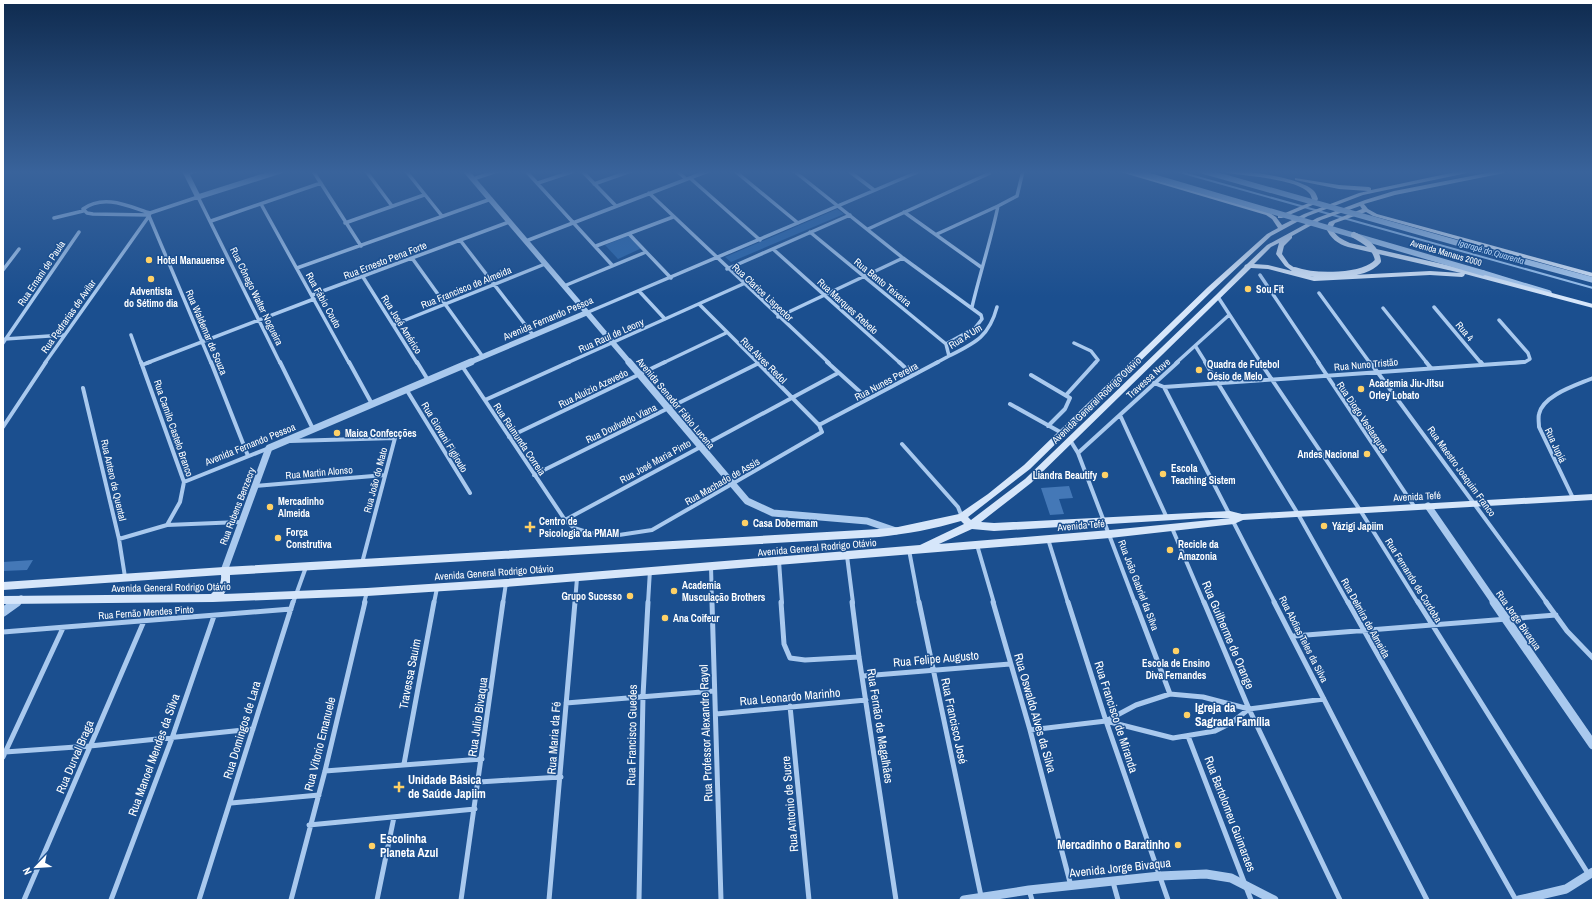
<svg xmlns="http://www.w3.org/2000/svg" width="1596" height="903" font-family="'Archivo Narrow',sans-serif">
<rect width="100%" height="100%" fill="#1b4f8f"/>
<!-- green -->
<path fill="#2e69ad" d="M 837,209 L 844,214 L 731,262 L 725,257 Z
M 628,236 L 642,248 L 618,259 L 605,245 Z"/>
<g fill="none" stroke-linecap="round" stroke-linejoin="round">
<!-- stream -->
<path stroke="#9cc4f0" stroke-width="2" d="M 1176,171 L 1593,288"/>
</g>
<!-- building -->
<path fill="#4478b7" d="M 1069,486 L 1073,498 L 1059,499 L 1064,514 L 1050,515 L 1041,488 Z
M 33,560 L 27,570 L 3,571 L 3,562 Z"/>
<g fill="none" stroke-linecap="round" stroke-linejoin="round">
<!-- minor-far2 -->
<path stroke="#a9c9ee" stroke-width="3.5" d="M 313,171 L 361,246
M 366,171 L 392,206
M 406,171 L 442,216
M 526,171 L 612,265
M 582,171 L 616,206
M 677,171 L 686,179
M 735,171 L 798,223
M 794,171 L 903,258 L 981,315 L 982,319 L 975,328 L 946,344
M 849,171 L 874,190
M 186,174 L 196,171
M 690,178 L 760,240
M 473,179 L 497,171
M 538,183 L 574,171
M 594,184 L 631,171
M 649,193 L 829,363
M 261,204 L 349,363
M 904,212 L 981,267
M 150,213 L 198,197 L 280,363
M 150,213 L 149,216 L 211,363
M 148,215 L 93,214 L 87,213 L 83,209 C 104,194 128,206 150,213
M 54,218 L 83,211
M 211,221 L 321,183
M 345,223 L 424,195
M 868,229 L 990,173
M 810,232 L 946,344
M 629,234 L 671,278
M 937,234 L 998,206
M 460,240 L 533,335
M 526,241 L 708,171
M 596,246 L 673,217
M 773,249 L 900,363
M 412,258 L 483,357
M 297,268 L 491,199
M 727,269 L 850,215
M 3,270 L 19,249
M 1260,275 L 1319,363
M 363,277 L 417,363
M 564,286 L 646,252
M 639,291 L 665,319
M 1319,293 L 1370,363
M 312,295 L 509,222
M 1218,297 L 1261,363
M 699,304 L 758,363
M 972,307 C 980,273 991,240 998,206 L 1017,196 L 1023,171
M 1434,307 L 1481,363
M 1383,308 L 1427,363
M 586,313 L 920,171
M 778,317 L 903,258
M 1499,320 L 1528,353 L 1530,359 L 1525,362 L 1510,363
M 393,325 L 545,264
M 131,335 L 141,363
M 5,339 L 64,335
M 3,343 L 79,232
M 1074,343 L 1091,351 L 1098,360 L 1095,363
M 1196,347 L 1206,363
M 949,356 C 975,343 989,337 997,307
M 45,363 L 149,216
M 147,363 L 314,299
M 567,363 L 743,284
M 663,363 L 726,333
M 936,363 L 949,356 L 946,344
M 1176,363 L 1229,315"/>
<!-- minor-far1 -->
<path stroke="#a9c9ee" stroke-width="4" d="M 141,362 L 184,482 L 180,502 L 167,525
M 211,362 L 248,456
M 280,362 L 313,429
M 349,362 L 372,404
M 417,362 L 428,380
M 827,362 L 868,399
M 899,362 L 913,375
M 1205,362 L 1298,514 L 1348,603
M 1260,362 L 1360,510 L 1418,603
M 1318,362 L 1414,506
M 1370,362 L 1547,603
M 1426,362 L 1431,368
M 1481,362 L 1483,365
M 142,365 L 150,362
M 462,366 L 565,520 L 574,528 L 590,533 L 619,535 L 652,530 L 822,432 L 819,425 L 757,362
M 1031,375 L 1070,398 L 1065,409 L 1048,426
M 1154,383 L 1164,387 L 1524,362
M 1164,387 L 1275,603
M 83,388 L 119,539 L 125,577
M 406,389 L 470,493
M 1067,394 L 1096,362
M 485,400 L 569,362
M 1010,404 L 1062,433
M 1120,415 L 1167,518
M 819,425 L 938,362
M 3,427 L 46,362
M 509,437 L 665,362
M 1070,440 L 1078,453 L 1135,603
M 290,441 L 395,438 L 362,563
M 902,444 L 958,507 L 962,517
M 1078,453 L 1178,362
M 534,475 L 757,364
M 184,482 L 269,448
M 255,486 L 385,475
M 1573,498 L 1539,427 C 1539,423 1538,418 1539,414 C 1543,395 1577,385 1593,378
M 565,520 L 838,373
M 1172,528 L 1204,603
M 119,539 L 167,525 L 240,522
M 1048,539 L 1068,603
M 977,545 L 994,603
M 909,550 L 919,603
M 847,556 L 853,603
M 779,561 L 782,603
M 711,567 L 712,603
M 293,603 L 306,567
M 364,603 L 367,592
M 434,603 L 437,588
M 503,603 L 506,583
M 575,603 L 577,578
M 648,603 L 650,570"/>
<!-- minor -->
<path stroke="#a9c9ee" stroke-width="5" d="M 712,602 L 721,900
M 781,602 L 784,644 L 790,658 L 805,660 L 859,657
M 852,602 L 859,657 L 896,900
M 919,602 L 981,896
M 993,602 L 1030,730 L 1071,886
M 1068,602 L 1106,721 L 1168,900
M 1135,602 L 1170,694
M 1204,602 L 1249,709 L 1340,900
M 1274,602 L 1427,900
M 1348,602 L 1516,900
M 1418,602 L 1589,875
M 1546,602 L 1567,631 L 1593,658
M 3,632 L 291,609
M 1294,636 L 1556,615
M 863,676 L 1010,664
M 566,703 L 714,691
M 790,706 L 809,900
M 716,714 L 866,700
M 1106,721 L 1136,705 L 1170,694 L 1203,697 L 1249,709 L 1324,699
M 1030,730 L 1106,721 L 1173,738 L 1215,731 L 1231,723 L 1249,709
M 1188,736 L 1251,900
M 5,752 L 90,746 L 253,729
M 3,757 L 63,628
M 404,764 L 434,602
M 325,771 L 482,759
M 479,782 L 561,777
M 231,803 L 319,795
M 309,825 L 475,809
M 1113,882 L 1118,900
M 1029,890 L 1032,900
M 24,900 L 144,621
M 111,900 L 172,738 L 214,616
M 199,900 L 293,602
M 291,900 L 325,771 L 365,602
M 377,900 L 394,817
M 461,900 L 503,602
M 549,900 L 575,602
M 639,900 L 643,696 L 648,602"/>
<!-- tertiary-far2 -->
<path stroke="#a9c9ee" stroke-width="5.5" d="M 185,171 L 198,197 L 280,171
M 466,171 L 630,363
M 1482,250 L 1593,280
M 1483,273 L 1549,293
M 468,363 L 586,313"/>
<!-- tertiary-far1 -->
<path stroke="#a9c9ee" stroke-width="7" d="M 629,362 L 747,501 L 773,513 L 867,521 L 896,531
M 1428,506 L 1495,603
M 224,571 L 269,448 L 471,362
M 15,603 L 21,599"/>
<!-- tertiary -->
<path stroke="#a9c9ee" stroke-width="9" d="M 1494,602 L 1593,745
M 3,612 L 17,602
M 964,900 L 1029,890 L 1160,876 L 1206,874 L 1231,878 L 1274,900
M 1519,900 L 1566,889 L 1593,872"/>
<!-- secondary -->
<path fill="#d6e6fa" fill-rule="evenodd" d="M 1117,171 L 1125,171 L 1270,213 L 1276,217 L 1282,225 L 1304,214 L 1359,193 L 1368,191 L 1339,189 L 1295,180 L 1295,178 L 1339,185 L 1369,187 L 1371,188 L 1371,190 L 1460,171 L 1470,171 L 1467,173 L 1363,195 L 1308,216 L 1271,236 L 1212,291 L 1030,469 L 968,517 L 971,520 L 1025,479 L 1216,295 L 1244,267 L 1245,265 L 1247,264 L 1267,245 L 1317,218 L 1365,200 L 1394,191 L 1497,171 L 1507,171 L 1504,173 L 1395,195 L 1364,204 L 1368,209 L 1377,214 L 1593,273 L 1593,277 L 1373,216 L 1366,212 L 1335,223 L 1332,228 C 1335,236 1343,240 1350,243 L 1447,265 L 1593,304 L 1593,308 L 1465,274 L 1464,276 L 1462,277 L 1430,275 L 1314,281 L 1268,269 L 1251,268 L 1031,483 L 981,522 L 994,523 L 1230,511 L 1242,514 L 1593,494 L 1593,500 L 1243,520 L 1234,524 L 1110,538 L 506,587 L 367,596 L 213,602 L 3,604 L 3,596 L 211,594 C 217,588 222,584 221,575 L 3,590 L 3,582 L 224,567 L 879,529 L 898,527 L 959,514 L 988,494 L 1024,465 L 1208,287 L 1267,234 L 1278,228 L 1272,219 L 1266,215 ZM 1360,206 L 1362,209 L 1329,222 L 1326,228 C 1330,238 1338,244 1348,247 L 1461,273 L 1430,271 L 1314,277 L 1295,272 L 1298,270 L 1289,264 L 1282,254 L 1284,246 L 1292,238 L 1292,236 L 1321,220 ZM 1279,243 L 1276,254 L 1285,266 L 1292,271 L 1268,265 L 1254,264 L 1271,247 ZM 1206,518 L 1231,518 L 1110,530 L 939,544 L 972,529 L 994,531 ZM 961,521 L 964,524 L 920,545 L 506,579 L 367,588 L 224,594 L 230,583 L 230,575 L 879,537 C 906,534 934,529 961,521 Z
M 1225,171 C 1242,169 1302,178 1314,191 C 1316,193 1317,196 1318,199 L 1315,204 L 1282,218 L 1278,218 L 1278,216 L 1311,202 L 1312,199 C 1311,197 1311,195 1309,193 C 1298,179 1246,176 1228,173 Z"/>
<!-- tertiary-bridge -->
<path stroke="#a9c9ee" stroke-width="5.5" d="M 1133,171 L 1483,273
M 1203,171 L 1482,250"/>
<!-- secondary-bridge -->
<path stroke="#d6e6fa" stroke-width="6" d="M 1295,270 C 1315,277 1363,278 1378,261 C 1376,247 1366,242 1354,235"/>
</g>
<!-- sky -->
<linearGradient id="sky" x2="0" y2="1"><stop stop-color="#0f2b4f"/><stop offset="0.58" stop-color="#39639b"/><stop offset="1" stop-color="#39639b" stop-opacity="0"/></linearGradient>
<rect width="1596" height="297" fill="url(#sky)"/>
<!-- markers -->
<g fill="#ffd166" stroke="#1b4f8f" stroke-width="1.5">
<circle cx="149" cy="260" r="4"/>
<circle cx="151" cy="279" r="4"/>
<circle cx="1248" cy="289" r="4"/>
<circle cx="1199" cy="370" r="4"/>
<circle cx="1361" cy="389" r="4"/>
<circle cx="337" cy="433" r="4"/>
<circle cx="1367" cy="454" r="4"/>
<circle cx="1163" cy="474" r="4"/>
<circle cx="1105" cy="475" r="4"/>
<circle cx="270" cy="507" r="4"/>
<circle cx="745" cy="523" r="4"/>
<circle cx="1324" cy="526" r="4"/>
<path d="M528 521h4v4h4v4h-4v4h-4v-4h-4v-4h4z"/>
<circle cx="278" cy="538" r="4"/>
<circle cx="1170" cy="550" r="4"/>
<circle cx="674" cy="591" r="4"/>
<circle cx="630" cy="596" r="4"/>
<circle cx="665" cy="618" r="4"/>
<circle cx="1176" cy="651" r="4"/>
<circle cx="1187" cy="715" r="4"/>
<path d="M397 781h4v4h4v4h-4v4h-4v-4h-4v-4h4z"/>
<circle cx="1178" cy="845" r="4"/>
<circle cx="372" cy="846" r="4"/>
</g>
<g text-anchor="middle" stroke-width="3" stroke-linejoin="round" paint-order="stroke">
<!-- far-water labels -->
<g font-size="9" font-style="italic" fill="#b5d3f5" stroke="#1b4f8f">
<text transform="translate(1491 252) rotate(16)" y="3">Igarapé do Quarenta</text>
</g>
<!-- far-street labels -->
<g font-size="9" fill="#fff" stroke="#1b4f8f">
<text transform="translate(1446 253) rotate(16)" y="3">Avenida Manaus 2000</text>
</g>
<!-- poi labels -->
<g font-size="10" font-weight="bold" fill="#fff" stroke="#1b4f8f" text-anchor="start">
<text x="157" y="264">Hotel Manauense</text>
<text x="1256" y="293">Sou Fit</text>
<text x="151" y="295" text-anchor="middle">Adventista<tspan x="151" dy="12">do Sétimo dia</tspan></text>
<text x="1207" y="368">Quadra de Futebol<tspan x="1207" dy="12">Oésio de Melo</tspan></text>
<text x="1369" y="387">Academia Jiu-Jitsu<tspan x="1369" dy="12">Orley Lobato</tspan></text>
<text x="345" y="437">Maica Confecções</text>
<text x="1359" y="458" text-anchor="end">Andes Nacional</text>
<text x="1171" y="472">Escola<tspan x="1171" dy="12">Teaching Sistem</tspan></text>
<text x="1097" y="479" text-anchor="end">Liandra Beautify</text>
<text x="278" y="505">Mercadinho<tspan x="278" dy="12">Almeida</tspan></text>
<text x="539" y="525">Centro de<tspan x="539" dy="12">Psicologia da PMAM</tspan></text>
<text x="753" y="527">Casa Dobermam</text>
<text x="1332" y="530">Yázigi Japiim</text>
<text x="286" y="536">Força<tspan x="286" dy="12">Construtiva</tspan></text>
<text x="1178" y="548">Recicle da<tspan x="1178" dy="12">Amazonia</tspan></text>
<text x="682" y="589">Academia<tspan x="682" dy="12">Musculação Brothers</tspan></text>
<text x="622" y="600" text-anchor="end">Grupo Sucesso</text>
<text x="673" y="622">Ana Coifeur</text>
<text x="1176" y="667" text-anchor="middle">Escola de Ensino<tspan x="1176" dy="12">Diva Fernandes</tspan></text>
</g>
<!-- street labels -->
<g font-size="10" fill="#fff" stroke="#1b4f8f">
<text transform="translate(385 260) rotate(-21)" y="4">Rua Ernesto Pena Forte</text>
<text transform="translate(41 273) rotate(-56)" y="4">Rua Ernani de Paula</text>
<text transform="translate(883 282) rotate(39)" y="4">Rua Bento Teixeira</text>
<text transform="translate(466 287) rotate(-22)" y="4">Rua Francisco de Almeida</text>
<text transform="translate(763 292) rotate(43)" y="4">Rua Clarice Lispector</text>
<text transform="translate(257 296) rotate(64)" y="4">Rua Cônego Walter Nogueira</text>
<text transform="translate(324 300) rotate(61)" y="4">Rua Fábio Couto</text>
<text transform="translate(848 306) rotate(42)" y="4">Rua Marques Rebelo</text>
<text transform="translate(68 316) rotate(-55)" y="4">Rua Pedrarias de Avilar</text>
<text transform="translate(548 318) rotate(-23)" y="4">Avenida Fernando Pessoa</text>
<text transform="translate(402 324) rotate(58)" y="4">Rua José Américo</text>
<text transform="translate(1465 331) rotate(50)" y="4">Rua 4</text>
<text transform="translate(207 332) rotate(67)" y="4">Rua Waldemar de Souza</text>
<text transform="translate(611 335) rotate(-24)" y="4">Rua Raul de Leony</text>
<text transform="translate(965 336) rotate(-32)" y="4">Rua A Um</text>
<text transform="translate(764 360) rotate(45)" y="4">Rua Alves Redol</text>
<text transform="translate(1366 364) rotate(-5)" y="4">Rua Nuno Tristão</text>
<text transform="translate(1148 378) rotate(-42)" y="4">Travessa Nove</text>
<text transform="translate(886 381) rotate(-28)" y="4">Rua Nunes Pereira</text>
<text transform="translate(593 388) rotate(-26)" y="4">Rua Aluízio Azevedo</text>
<text transform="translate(1096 400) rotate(-44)" y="4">Avenida General Rodrigo Otávio</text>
<text transform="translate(676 403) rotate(50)" y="4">Avenida Senador Fábio Lucena</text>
<text transform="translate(1363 417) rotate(56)" y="4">Rua Diogo Veslasques</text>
<text transform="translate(621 423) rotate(-26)" y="4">Rua Doulvaldo Viana</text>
<text transform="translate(174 428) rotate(71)" y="4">Rua Camilo Castelo Branco</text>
<text transform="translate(445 437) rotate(59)" y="4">Rua Giovani Figlioulo</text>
<text transform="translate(520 439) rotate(56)" y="4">Rua Raimunda Correia</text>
<text transform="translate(250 444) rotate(-22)" y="4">Avenida Fernando Pessoa</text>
<text transform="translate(1556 445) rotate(65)" y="4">Rua Jupiá</text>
<text transform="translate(655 461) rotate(-29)" y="4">Rua José Maria Pinto</text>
<text transform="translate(1462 471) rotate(54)" y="4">Rua Maestro Joaquim Franco</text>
<text transform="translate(319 472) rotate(-5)" y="4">Rua Martin Alonso</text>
<text transform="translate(114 480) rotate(77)" y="4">Rua Antero de Quental</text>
<text transform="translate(375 480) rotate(-75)" y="4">Rua João do Mato</text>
<text transform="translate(722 481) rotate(-30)" y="4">Rua Machado de Assis</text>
<text transform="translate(1417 496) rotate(-3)" y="4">Avenida Tefé</text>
<text transform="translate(237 506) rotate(-69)" y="4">Rua Rubens Benzecry</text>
<text transform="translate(1081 525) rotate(-5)" y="4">Avenida Tefé</text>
<text transform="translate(817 547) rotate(-5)" y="4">Avenida General Rodrigo Otávio</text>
<text transform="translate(494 572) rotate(-4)" y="4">Avenida General Rodrigo Otávio</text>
<text transform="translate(1414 580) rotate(58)" y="4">Rua Fernando de Cordoba</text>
<text transform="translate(1139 585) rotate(69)" y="4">Rua João Gabriel da Silva</text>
<text transform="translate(171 587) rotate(-1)" y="4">Avenida General Rodrigo Otávio</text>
<text transform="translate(146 612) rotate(-4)" y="4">Rua Fernão Mendes Pinto</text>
<text transform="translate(1366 618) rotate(61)" y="4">Rua Delmira de Almeida</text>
<text transform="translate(1519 620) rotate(55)" y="4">Rua Jorge Bivaqua</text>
<text transform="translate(1304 639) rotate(63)" y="4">Rua Abdias Teles da Silva</text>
</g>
<!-- near-street labels -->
<g font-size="12" fill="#fff" stroke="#1b4f8f">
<text transform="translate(1228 635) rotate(67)" y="4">Rua Guilherme de Orange</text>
<text transform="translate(936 659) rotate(-5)" y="4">Rua Felipe Augusto</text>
<text transform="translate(410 674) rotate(-79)" y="4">Travessa Sauim</text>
<text transform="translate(790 697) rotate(-5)" y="4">Rua Leonardo Marinho</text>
<text transform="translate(1035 713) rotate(74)" y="4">Rua Oswaldo Alves da Silva</text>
<text transform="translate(478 717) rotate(-82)" y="4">Rua Julio Bivaqua</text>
<text transform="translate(1116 717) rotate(72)" y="4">Rua Francisco de Miranda</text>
<text transform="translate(954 721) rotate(78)" y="4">Rua Francisco José</text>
<text transform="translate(880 726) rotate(81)" y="4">Rua Fernão de Magalhães</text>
<text transform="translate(242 730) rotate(-73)" y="4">Rua Domingos de Lara</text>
<text transform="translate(706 733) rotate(-92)" y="4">Rua Professor Alexandre Rayol</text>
<text transform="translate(632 735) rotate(-89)" y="4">Rua Francisco Guedes</text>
<text transform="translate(554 738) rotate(-86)" y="4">Rua Maria da Fé</text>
<text transform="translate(320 744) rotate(-76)" y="4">Rua Vitorio Emanuele</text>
<text transform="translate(154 755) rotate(-70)" y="4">Rua Manoel Mendes da Silva</text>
<text transform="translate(75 757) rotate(-67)" y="4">Rua Durval Braga</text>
<text transform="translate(790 804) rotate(-95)" y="4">Rua Antonio de Sucre</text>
<text transform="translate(1230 814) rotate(69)" y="4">Rua Bartolomeu Guimaraes</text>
<text transform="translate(1120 868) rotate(-6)" y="4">Avenida Jorge Bivaqua</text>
</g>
<!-- near-poi labels -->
<g font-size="12" font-weight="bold" fill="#fff" stroke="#1b4f8f" text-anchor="start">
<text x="1195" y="712">Igreja da<tspan x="1195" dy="14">Sagrada Família</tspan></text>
<text x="408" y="784">Unidade Básica<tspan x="408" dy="14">de Saúde Japiim</tspan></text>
<text x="380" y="843">Escolinha<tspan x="380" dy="14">Planeta Azul</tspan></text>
<text x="1170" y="849" text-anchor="end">Mercadinho o Baratinho</text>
</g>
</g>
<!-- border -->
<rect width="1596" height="903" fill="none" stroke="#ffffff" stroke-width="8"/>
<!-- north arrow -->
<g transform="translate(36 867) rotate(245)" stroke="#1b4f8f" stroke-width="3" paint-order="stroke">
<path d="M0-3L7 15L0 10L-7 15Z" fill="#ffffff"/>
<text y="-6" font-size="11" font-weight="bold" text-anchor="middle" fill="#ffffff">N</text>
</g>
</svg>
